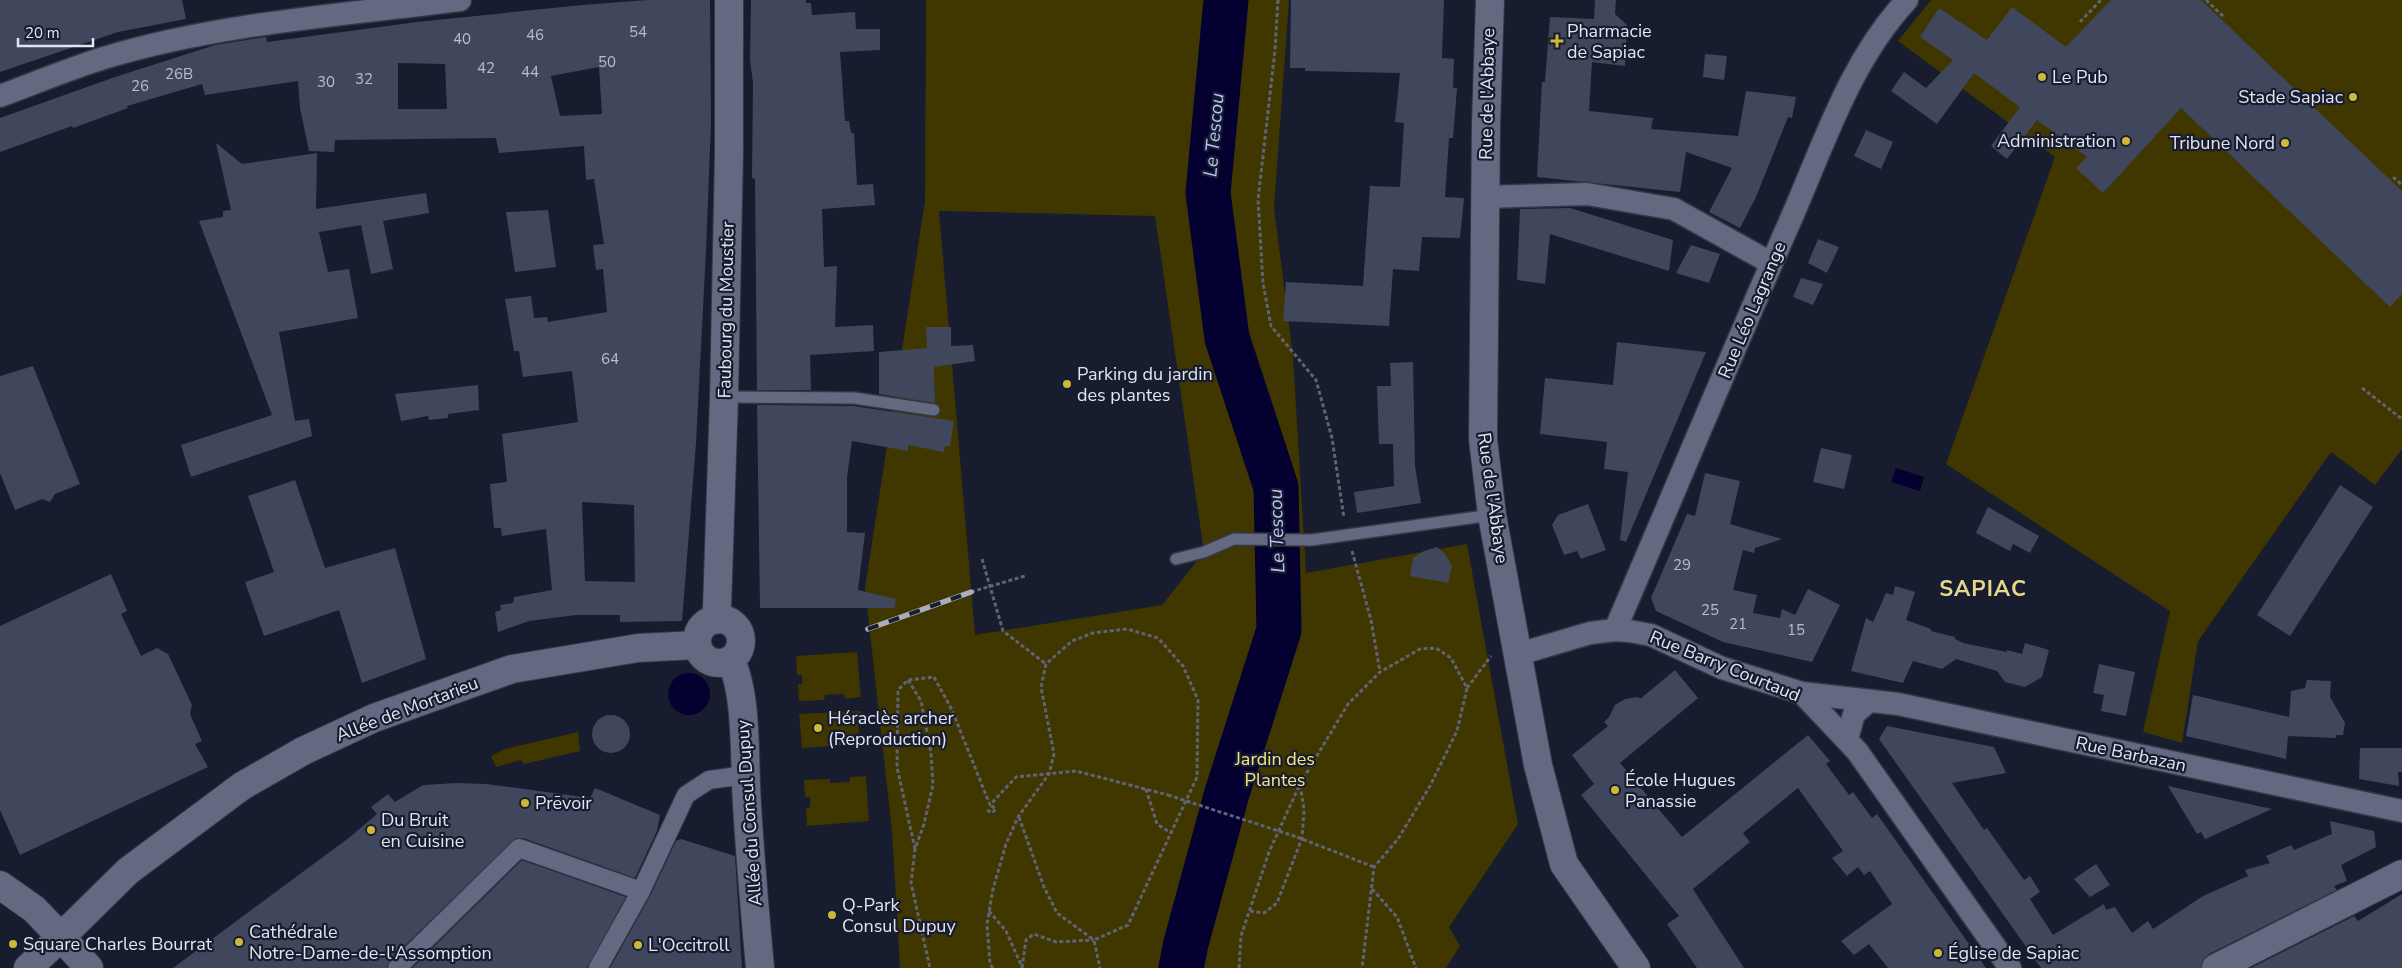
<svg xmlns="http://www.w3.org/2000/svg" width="2402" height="968" font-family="'Nunito Sans',sans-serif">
<rect width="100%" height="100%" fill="#181c2f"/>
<!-- green -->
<path fill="#3f3600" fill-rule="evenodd" d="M 926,0 L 1289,0 L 1274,208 L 1293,356 L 1306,573 L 1467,544 L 1518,824 L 1449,927 L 1460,946 L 1446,968 L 900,968 L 892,831 L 865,588 L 925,201 ZM 939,211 L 1155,216 L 1204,552 L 1162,605 L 975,635 Z
M 1931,0 L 2402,0 L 2402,449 L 2375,485 L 2331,452 L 2198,641 L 2182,743 L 2143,732 L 2170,611 L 1946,464 L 2055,157 L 1898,41 Z
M 857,652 L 861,697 L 845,699 L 844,694 L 825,695 L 824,700 L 799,701 L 798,684 L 802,684 L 802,675 L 797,675 L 796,656 Z
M 861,711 L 862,717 L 858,717 L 859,737 L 864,737 L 864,744 L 802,748 L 799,714 Z
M 578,732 L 580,751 L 524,764 L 521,760 L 496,767 L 491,756 L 505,749 Z
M 866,776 L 869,821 L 807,826 L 806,808 L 810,807 L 810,797 L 805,797 L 804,780 L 830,779 L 830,783 L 850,782 L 850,777 Z"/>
<!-- water -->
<path fill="#040130" d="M 1896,468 L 1924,477 L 1920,491 L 1891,482 Z
M668 694a21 21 0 1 1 42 0a21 21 0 1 1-42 0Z"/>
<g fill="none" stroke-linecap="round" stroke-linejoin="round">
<!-- river -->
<path stroke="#040130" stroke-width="45" d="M 1181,968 L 1186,943 L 1227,793 L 1279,630 L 1276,487 L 1227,338 L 1208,193 L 1226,0"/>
</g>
<!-- building -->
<path fill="#40465c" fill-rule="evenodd" d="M 0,0 L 182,0 L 186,19 L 118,32 L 0,72 Z
M 648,0 L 710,0 L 711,123 L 706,250 L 696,443 L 682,621 L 620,622 L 620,615 L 576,615 L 529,621 L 498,632 L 495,612 L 501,610 L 500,605 L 513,603 L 514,597 L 552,590 L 546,529 L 502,536 L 501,528 L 494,528 L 490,484 L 507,482 L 502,434 L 578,422 L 572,371 L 523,377 L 519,351 L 514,351 L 505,299 L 531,296 L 534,318 L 547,317 L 548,322 L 607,312 L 603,269 L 596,270 L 593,245 L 604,244 L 594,179 L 586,180 L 584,146 L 499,153 L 496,138 L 335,140 L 334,152 L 309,151 L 300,108 L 298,81 L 205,95 L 202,84 L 127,106 L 128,108 L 73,128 L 72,126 L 0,152 L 0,118 L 115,77 L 215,45 L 266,37 L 267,42 L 417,22 L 582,5 ZM 398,63 L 445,64 L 447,109 L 398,109 ZM 599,67 L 602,114 L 560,116 L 551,76 ZM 582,502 L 634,505 L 635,582 L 585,581 Z
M 751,0 L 806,0 L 806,3 L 811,3 L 812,15 L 855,12 L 856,29 L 880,29 L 880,50 L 840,52 L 845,121 L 849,121 L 851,133 L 854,133 L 857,185 L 873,184 L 875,205 L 822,209 L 824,267 L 837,266 L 835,327 L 873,325 L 874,351 L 810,355 L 811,390 L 757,390 L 755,179 L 752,178 L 753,83 L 750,60 Z
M 1291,0 L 1444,0 L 1442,58 L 1454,59 L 1453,88 L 1457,88 L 1453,138 L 1449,138 L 1445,197 L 1464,198 L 1460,238 L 1422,237 L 1419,271 L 1393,269 L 1389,326 L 1283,321 L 1286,282 L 1363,286 L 1370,186 L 1400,187 L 1404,123 L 1395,122 L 1400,73 L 1305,71 L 1305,68 L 1290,68 Z
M 1595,0 L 1616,0 L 1615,14 L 1627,25 L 1625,66 L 1592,62 L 1589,111 L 1653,118 L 1651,129 L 1738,136 L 1746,91 L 1796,97 L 1792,118 L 1788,117 L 1756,197 L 1740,228 L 1709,212 L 1732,168 L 1686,152 L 1680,192 L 1537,177 L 1542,82 L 1545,82 L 1550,17 L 1594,19 Z
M 2111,0 L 2201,0 L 2402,191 L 2402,294 L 2390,307 L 2181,108 L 2103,193 L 2076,168 L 2087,157 L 2037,120 L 2007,159 L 1991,146 L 2020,107 L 1974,73 L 1937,124 L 1891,91 L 1904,72 L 1926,88 L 1953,60 L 1920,37 L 1939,8 L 1987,40 L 2012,7 L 2066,47 Z
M 1705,54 L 1727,56 L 1724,80 L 1703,77 Z
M 1866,130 L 1893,142 L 1881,169 L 1854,156 Z
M 216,143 L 242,164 L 317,153 L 316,209 L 426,193 L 429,213 L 383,221 L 393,269 L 371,274 L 361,225 L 319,232 L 328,272 L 349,269 L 358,318 L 279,332 L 295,421 L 309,419 L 312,436 L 191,477 L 181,445 L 272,415 L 199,221 L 223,217 L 223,211 L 231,210 Z
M 1570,208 L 1673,240 L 1669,271 L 1550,234 L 1545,284 L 1517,280 L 1520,209 Z
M 548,210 L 556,267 L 515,272 L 506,212 Z
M 1818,239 L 1839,247 L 1827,273 L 1808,263 Z
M 1691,245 L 1720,254 L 1709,283 L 1676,273 Z
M 1801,278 L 1823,284 L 1813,305 L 1793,297 Z
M 926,327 L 951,327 L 951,346 L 973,345 L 975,361 L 934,367 L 935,403 L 879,394 L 879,352 L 927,348 Z
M 1617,342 L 1706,352 L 1626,542 L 1620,540 L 1628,472 L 1604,469 L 1607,442 L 1540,434 L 1545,378 L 1613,385 Z
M 1413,362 L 1415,466 L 1421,503 L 1357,513 L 1354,492 L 1394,486 L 1393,444 L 1379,444 L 1377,386 L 1391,386 L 1390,363 Z
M 33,366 L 80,484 L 55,494 L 50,502 L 42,499 L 15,510 L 0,473 L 0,376 Z
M 478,385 L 479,410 L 448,414 L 448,418 L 429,420 L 428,416 L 401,421 L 395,394 Z
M 757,405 L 853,406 L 954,421 L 950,446 L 945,446 L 944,452 L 908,445 L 908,451 L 852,441 L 847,477 L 847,532 L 865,533 L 858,590 L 896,599 L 895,608 L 760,608 Z
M 1821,448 L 1852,455 L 1844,489 L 1813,482 Z
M 1705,473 L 1740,481 L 1730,524 L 1782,539 L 1755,548 L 1754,553 L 1743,550 L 1733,590 L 1757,595 L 1753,613 L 1780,618 L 1782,609 L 1795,615 L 1808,589 L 1840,605 L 1812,662 L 1723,642 L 1656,611 L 1651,598 L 1687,514 L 1695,516 Z
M 295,480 L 325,568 L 395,548 L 426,659 L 362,683 L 339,610 L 264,636 L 245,582 L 274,572 L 248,496 Z
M 2340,485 L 2373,507 L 2290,636 L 2257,615 Z
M 1588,504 L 1606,550 L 1581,559 L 1577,551 L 1564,555 L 1552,525 L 1558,515 Z
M 1988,507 L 2039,536 L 2030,553 L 2013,544 L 2010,551 L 1976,533 Z
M 1437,547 L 1445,554 L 1452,566 L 1448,583 L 1410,576 L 1413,558 L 1424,551 Z
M 111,574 L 127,611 L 121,614 L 141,656 L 157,648 L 168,654 L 192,705 L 190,714 L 202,741 L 195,744 L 208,767 L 20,855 L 0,810 L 0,626 Z
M 1895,586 L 1915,592 L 1906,620 L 1931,629 L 1931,631 L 1955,637 L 1955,639 L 1963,643 L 2007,652 L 2007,650 L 2022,654 L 2025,643 L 2049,650 L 2042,677 L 2025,687 L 2005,682 L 1997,671 L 1956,659 L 1942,669 L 1913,661 L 1903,683 L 1851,671 L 1866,618 L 1873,622 L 1886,593 L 1893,595 Z
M 2099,664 L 2135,672 L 2126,716 L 2101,711 L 2104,695 L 2093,693 Z
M 1675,670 L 1698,698 L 1620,763 L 1682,837 L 1808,735 L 1830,761 L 1826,764 L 1849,795 L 1853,792 L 1872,818 L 1877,814 L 1986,968 L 1888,968 L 1869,944 L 1854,955 L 1841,941 L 1892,904 L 1870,871 L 1864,875 L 1858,867 L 1847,876 L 1832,858 L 1843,851 L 1798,788 L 1743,833 L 1750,842 L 1693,889 L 1744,968 L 1697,968 L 1667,924 L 1679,916 L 1581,795 L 1594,784 L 1572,755 L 1608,726 L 1604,722 L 1609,717 L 1615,705 L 1625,699 L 1638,697 L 1640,699 Z
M 2307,680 L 2331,681 L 2330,697 L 2345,723 L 2343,735 L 2336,735 L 2336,738 L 2288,736 L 2286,759 L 2186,736 L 2193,695 L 2289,717 L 2291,691 L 2305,688 Z
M592 734a19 19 0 1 1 38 0a19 19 0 1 1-38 0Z
M 1887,726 L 1994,747 L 2006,773 L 1952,783 L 1984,830 L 1987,828 L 2024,880 L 2030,876 L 2040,892 L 2030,899 L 2053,935 L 2104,904 L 2106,910 L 2115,907 L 2132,933 L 2148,921 L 2153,929 L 2203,896 L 2248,876 L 2245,870 L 2270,863 L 2266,856 L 2291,845 L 2294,850 L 2332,834 L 2330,821 L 2374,831 L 2376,847 L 2341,865 L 2347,881 L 2334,886 L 2337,890 L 2209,954 L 2203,960 L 2201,968 L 2041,968 L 1879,739 Z
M 2360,748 L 2402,748 L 2402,772 L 2398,772 L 2399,786 L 2359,779 Z
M 457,783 L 487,784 L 590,798 L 595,788 L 660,815 L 657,831 L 635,878 L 523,838 L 516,838 L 390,960 L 387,968 L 173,968 L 350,837 L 377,814 L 371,807 L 388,794 L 395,802 L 423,785 Z
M 2168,786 L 2190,791 L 2272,809 L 2205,839 L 2201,832 L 2197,834 Z
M 681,839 L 735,856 L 742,968 L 610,968 L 650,896 L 676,841 Z
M 522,860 L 626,897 L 587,968 L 412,968 Z
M 2096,864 L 2110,885 L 2090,897 L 2074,879 Z
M 2402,894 L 2402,968 L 2251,968 L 2354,916 L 2358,921 Z"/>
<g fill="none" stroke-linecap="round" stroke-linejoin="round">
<defs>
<path id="service" d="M 724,397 L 854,398 L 934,410
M 1176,559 L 1204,552 L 1234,539 L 1311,540 L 1492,515"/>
<path id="pedestrian" d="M 397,968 L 519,848 L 641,891
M 598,968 L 641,891 L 686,795 L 709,780 L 745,775"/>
<path id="minor" d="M 0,96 C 35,83 71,68 107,57 C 221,23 343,15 460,0
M 1485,197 L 1587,194 L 1674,209 L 1771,263
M 1615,630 C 1674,493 1731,355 1791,219 C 1824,144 1850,61 1907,0
M 1519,654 L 1590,633 L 1615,630 L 1629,631 L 1651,635 L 1722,668 L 1802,693 L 1857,751 L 2010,968
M 1802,693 L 1898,704 L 2402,811
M 1847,739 L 1854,714 L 1869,701"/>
<path id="tertiary" d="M 28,968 L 61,937 L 89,968
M 2216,968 L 2402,874"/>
<path id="secondary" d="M 1490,0 L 1486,124 L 1483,439 L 1492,515 L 1538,765 L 1564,864 L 1636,968
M697 641a22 22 0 1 1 44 0a22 22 0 1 1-44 0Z
M 715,620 L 717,608 L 724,397 L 729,152 L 729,0
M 730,660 C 748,691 744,766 747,804 C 750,858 755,913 760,968
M 0,885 L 34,909 L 61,937 L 128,871 L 242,786 L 303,751 L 374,718 L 512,669 L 638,648 L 697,645"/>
</defs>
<!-- service casing -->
<use href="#service" stroke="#353747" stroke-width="14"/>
<!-- pedestrian casing -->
<use href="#pedestrian" stroke="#353747" stroke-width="20"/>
<!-- minor casing -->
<use href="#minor" stroke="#353747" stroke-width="25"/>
<!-- tertiary casing -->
<use href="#tertiary" stroke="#353747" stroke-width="30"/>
<!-- secondary casing -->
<use href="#secondary" stroke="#353747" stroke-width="30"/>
<!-- path -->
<path stroke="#5f6374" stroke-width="3" stroke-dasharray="4 2.5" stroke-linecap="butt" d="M 1278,0 L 1275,50 L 1258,200 L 1263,283 L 1271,326 L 1316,380 L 1332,438 L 1344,518
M 2206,0 L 2225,18
M 2080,22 L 2101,0
M 2393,177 L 2402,185
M 2362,388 L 2402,419
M 1352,551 L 1371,620 L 1380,672
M 982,559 L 1003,631 L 1046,664
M 971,592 L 1025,576
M 908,680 L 921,701 L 931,753 L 933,785 L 924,824 L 915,849 L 911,883 L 930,968
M 1467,688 L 1491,656
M 1146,789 L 1157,824 L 1171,833
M 987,810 L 992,813 L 996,809 L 990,805
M 1019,817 L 1044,887 L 1057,913 L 1094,940
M 1297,837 L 1374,867
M 915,849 L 897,767 L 898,690 L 908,680 L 934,677 L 952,710 L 990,805 L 1016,777 L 1076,771 L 1168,795
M 1372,889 L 1397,917 L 1416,968
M 989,911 L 1006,931 L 1022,967
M 1250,911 L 1264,913 L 1277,903 L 1302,838 L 1304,810 L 1300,784
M 993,968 L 990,964 L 987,924 L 993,889 L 1006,844 L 1018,817 L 1049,774 L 1054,754 L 1041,687 L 1046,664 L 1072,641 L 1093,633 L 1127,629 L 1158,638 L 1183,666 L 1198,700 L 1197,777 L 1128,925 L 1094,940 L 1100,968
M 1022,968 L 1026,940 L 1034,934 L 1056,942 L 1094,940
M 1239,968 L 1241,936 L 1269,852 L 1300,784 L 1348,704 L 1380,672 L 1420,649 L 1436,648 L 1451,658 L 1467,688 L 1457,731 L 1430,786 L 1398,839 L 1374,867 L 1362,968"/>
<!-- service -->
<use href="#service" stroke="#626980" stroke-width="11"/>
<!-- pedestrian -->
<use href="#pedestrian" stroke="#626980" stroke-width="18"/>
<!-- minor -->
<use href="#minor" stroke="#626980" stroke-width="22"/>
<!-- tertiary -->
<use href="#tertiary" stroke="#626980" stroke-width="28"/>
<!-- secondary -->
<use href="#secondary" stroke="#626980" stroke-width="28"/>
<defs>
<path id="rail" d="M 868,629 L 971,592"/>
</defs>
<!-- rail casing -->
<use href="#rail" stroke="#a9adbc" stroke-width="5.5"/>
<!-- rail -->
<use href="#rail" stroke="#181c2f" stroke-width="4" stroke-dasharray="11" stroke-linecap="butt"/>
<!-- path-bridge -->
<path stroke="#5f6374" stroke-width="3" stroke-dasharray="4 2.5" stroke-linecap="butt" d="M 1168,795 L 1297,837"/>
</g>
<!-- markers -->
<g fill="#ceb838" stroke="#181c2f" stroke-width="2">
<path d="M1554.5 33.5h5v5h5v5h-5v5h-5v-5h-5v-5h5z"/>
<circle cx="2042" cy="77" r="5"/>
<circle cx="2353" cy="97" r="5"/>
<circle cx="2126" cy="141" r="5"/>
<circle cx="2285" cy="143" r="5"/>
<circle cx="1067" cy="384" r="5"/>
<circle cx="818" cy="728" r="5"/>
<circle cx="1615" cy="790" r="5"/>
<circle cx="525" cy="803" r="5"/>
<circle cx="371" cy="830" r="5"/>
<circle cx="832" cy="915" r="5"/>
<circle cx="239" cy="942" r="5"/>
<circle cx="13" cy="944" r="5"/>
<circle cx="638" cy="945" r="5"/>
<circle cx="1938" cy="953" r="5"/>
</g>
<g text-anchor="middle" stroke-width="4.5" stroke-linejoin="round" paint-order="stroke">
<!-- number labels -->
<g font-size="15" fill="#b9bdcc">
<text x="638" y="37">54</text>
<text x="535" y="40">46</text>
<text x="462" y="44">40</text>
<text x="607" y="67">50</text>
<text x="486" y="73">42</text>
<text x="530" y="77">44</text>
<text x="179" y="79">26B</text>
<text x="364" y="84">32</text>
<text x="326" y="87">30</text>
<text x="140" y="91">26</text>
<text x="610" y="364">64</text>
<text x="1682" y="570">29</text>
<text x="1710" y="615">25</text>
<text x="1738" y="629">21</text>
<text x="1796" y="635">15</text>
</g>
<!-- poi labels -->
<g font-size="18" fill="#e1e5f2" stroke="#181c2f" text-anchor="start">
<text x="1567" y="37">Pharmacie<tspan x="1567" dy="21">de Sapiac</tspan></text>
<text x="2052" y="83">Le Pub</text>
<text x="2343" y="103" text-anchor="end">Stade Sapiac</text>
<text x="2116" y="147" text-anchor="end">Administration</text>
<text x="2275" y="149" text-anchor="end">Tribune Nord</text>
<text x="1077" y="380">Parking du jardin<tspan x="1077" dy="21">des plantes</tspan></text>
<text x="828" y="724">Héraclès archer<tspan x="828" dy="21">(Reproduction)</tspan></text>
<text x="1625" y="786">École Hugues<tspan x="1625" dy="21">Panassie</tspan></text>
<text x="535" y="809">Prēvoir</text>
<text x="381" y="826">Du Bruit<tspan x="381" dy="21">en Cuisine</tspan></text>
<text x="842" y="911">Q-Park<tspan x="842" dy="21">Consul Dupuy</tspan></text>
<text x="249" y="938">Cathédrale<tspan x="249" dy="21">Notre-Dame-de-l'Assomption</tspan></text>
<text x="23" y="950">Square Charles Bourrat</text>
<text x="648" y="951">L'Occitroll</text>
<text x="1948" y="959">Église de Sapiac</text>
</g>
<!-- street labels -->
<g font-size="18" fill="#e1e5f2" stroke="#181c2f">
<text transform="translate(1487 94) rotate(-89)" y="6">Rue de l'Abbaye</text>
<text transform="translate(726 310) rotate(-89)" y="6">Faubourg du Moustier</text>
<text transform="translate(1752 310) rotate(-67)" y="6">Rue Léo Lagrange</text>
<text transform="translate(1493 498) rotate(82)" y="6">Rue de l'Abbaye</text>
<text transform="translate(1725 666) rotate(22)" y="6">Rue Barry Courtaud</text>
<text transform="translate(407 709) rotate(-21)" y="6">Allée de Mortarieu</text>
<text transform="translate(2131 754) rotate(12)" y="6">Rue Barbazan</text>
<text transform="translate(749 813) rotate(-94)" y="6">Allée du Consul Dupuy</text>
</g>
<!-- park labels -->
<g font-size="18" fill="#f7e583" stroke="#181c2f">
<text x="1275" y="765">Jardin des<tspan x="1275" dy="21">Plantes</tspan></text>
</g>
<!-- water labels -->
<g font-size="19" font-style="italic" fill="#b7c6f8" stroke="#181c2f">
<text transform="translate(1213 135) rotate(-85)" y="7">Le Tescou</text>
<text transform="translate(1276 531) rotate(-92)" y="7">Le Tescou</text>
</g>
<!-- district labels -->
<g font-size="22" font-weight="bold" letter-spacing="1" fill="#e7d98a" stroke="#181c2f">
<text x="1983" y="596">SAPIAC</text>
</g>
</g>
<!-- scale -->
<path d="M18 38v8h75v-8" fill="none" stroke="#e1e5f2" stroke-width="2.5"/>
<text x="25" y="38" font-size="15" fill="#e1e5f2" stroke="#181c2f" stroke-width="4" paint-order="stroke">20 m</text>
</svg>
